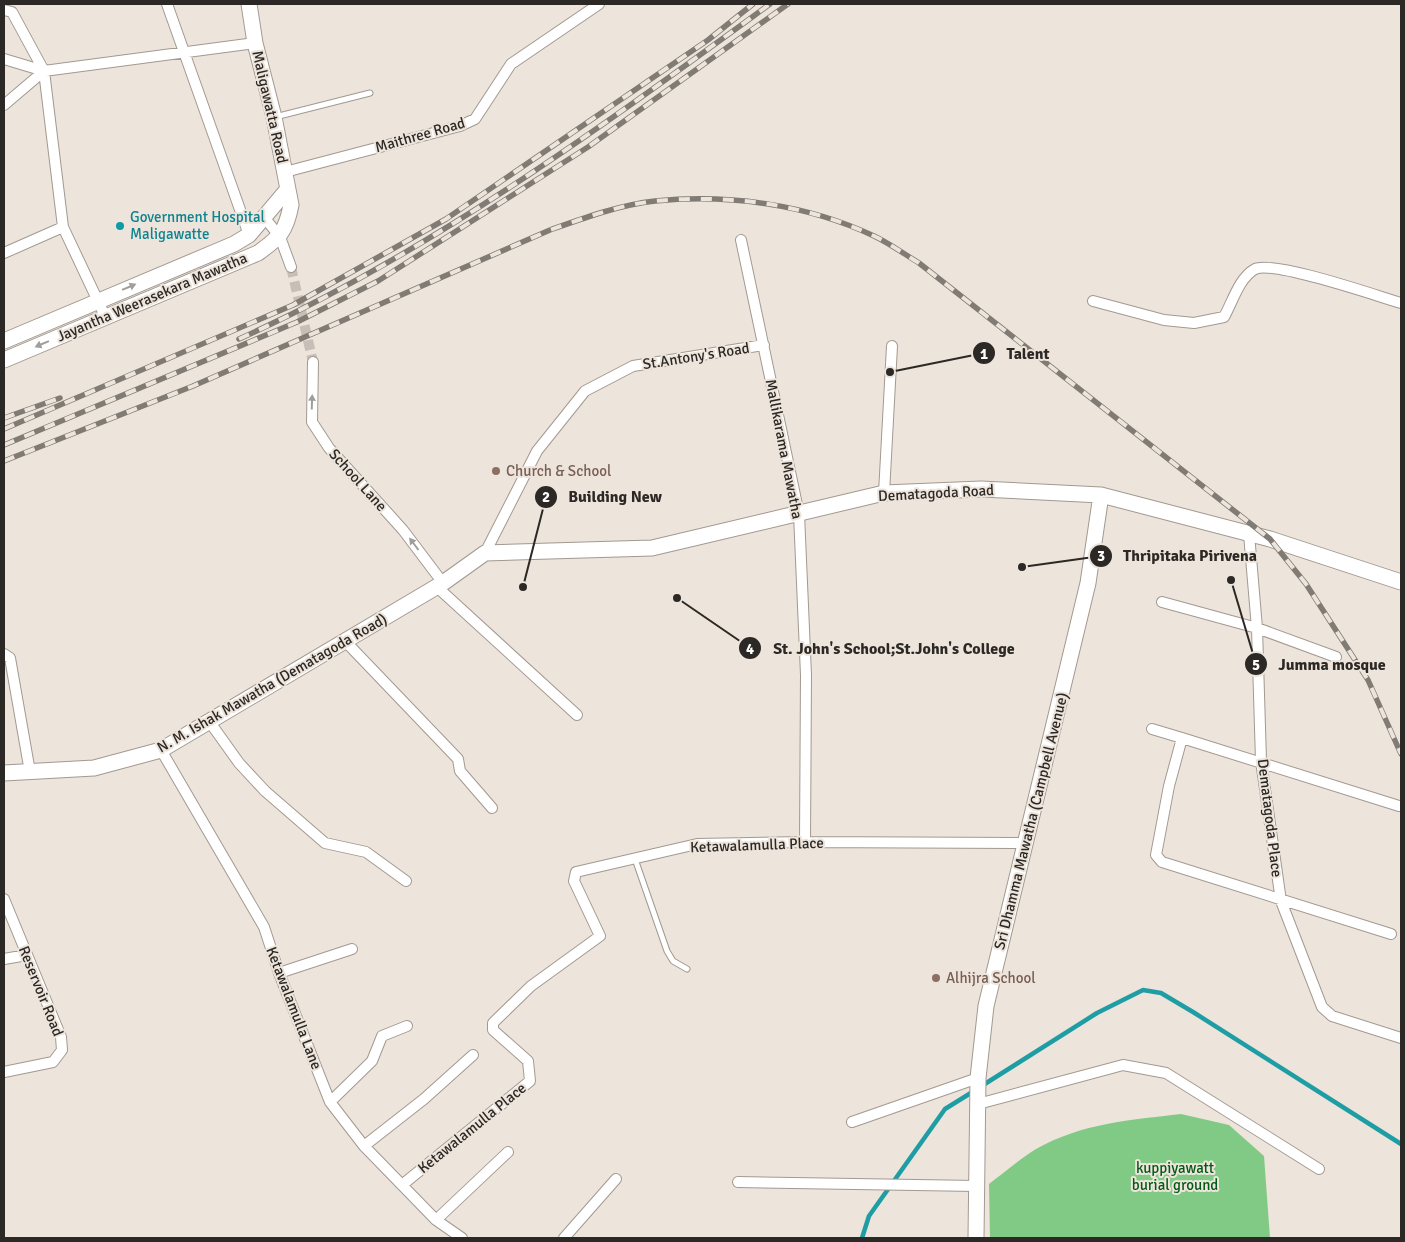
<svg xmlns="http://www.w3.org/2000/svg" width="1405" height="1242" font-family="Signika,sans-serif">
<rect width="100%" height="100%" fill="#ede4db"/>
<!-- green -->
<path fill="#81ca85" d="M 1181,1114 L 1229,1125 L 1264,1156 L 1270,1238 L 990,1238 L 989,1184 C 1005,1172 1020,1159 1036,1149 C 1082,1123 1131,1120 1181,1114 Z"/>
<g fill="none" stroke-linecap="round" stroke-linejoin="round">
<!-- stream -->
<path stroke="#1f9da4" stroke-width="4.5" d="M 980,1087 L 1097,1013 L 1143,990 L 1161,993 L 1193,1012 L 1401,1144
M 862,1238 L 869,1216 L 945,1109 L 974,1091"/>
<!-- street-tunnel -->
<path stroke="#c6beb7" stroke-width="10" stroke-dasharray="10 5" stroke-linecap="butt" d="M 291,267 L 313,362"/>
<defs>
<path id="lane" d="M 275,117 L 370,93
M 635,859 L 667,951 L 673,961 L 687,969"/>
<path id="street" d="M 167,4 L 249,235
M 4,10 L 12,12 L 44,71 L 63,227 L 105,316
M 4,59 L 44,71 L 255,43
M 4,105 L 44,71
M 285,172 L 460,126 L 475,119 L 511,64 L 599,4
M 264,217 L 280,237 L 291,267
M 741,240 L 799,514 L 806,675 L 805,842
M 4,253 L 63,227
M 1093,301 L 1164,320 L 1194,323 L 1224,317 C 1233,301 1239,278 1255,269 C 1274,260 1377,296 1401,303
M 313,362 L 312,422 L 329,448 L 403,530 L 443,583
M 884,493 L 892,346
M 1249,534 L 1257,628 L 1261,761 L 1281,901 L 1322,1007 L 1332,1016 L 1401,1038
M 485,553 L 537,451 L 585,391 L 633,366 L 764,345
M 437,587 L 577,715
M 1162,602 L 1257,628 L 1336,657
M 345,641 L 458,759 L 460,771 L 492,808
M 4,654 L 10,658 L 30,772
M 209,721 L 239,763 L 265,791 L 325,843 L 366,852 L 406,881
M 1152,729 L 1182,738
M 161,750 L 264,927 L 279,973 L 330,1102 L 364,1146 L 436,1220 L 462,1238
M 4,899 L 61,1037 L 62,1050 L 53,1062 L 4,1072
M 1391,934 L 1162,862 L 1156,855 L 1169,786 L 1182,738 L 1399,806
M 4,959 L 27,955
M 279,973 L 352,949
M 330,1102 L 372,1061 L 382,1036 L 407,1026
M 978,1104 L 1123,1065 L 1166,1073 L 1319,1169
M 852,1122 L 978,1078
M 364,1146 L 424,1099 L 473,1055
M 738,1182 L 977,1186
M 402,1185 L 530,1081 L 528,1061 L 493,1030 L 493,1023 L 531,986 L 600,936 L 574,881 L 576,872 L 697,844 L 805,842 L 1026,843
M 436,1220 L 508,1152
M 564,1238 L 616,1179"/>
<path id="secondary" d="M 4,341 L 234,244 L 249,235 L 287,190
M 4,360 L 258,253 C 279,238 286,232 291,205 L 274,117 L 255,43 L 249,4
M 4,773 L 94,768 L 161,750 L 443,583 L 485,553 L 652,548 L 884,493 L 981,489 L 1101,495 L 1270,539 L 1401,582
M 976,1238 L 978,1078 L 986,1006 L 1088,583 L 1101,495"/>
</defs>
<!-- lane casing -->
<use href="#lane" stroke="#a29991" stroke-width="7"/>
<!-- street casing -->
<use href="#street" stroke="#a29991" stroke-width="12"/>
<!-- secondary casing -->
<use href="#secondary" stroke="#a29991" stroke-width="17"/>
<!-- lane -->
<use href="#lane" stroke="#fff" stroke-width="5"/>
<!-- street -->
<use href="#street" stroke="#fff" stroke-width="10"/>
<!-- secondary -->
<use href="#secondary" stroke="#fff" stroke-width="15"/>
<defs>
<path id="rail" d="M 239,339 C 430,253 601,127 770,4
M 4,418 L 60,398
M 4,429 L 293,305 L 446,219 L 708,40 L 753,4
M 4,445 L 297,322 L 378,281 L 588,147 L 788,4
M 4,461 L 193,386 L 550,230 C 584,218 619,205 655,201 C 729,194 806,204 874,236 C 889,243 904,254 919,263 L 1270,539 L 1306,584 L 1368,680 L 1401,754"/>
</defs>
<!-- rail casing -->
<use href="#rail" stroke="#817b75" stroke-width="5.5"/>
<!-- rail -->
<use href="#rail" stroke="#ede4db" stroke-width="4" stroke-dasharray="11" stroke-linecap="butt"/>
</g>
<!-- one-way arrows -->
<defs><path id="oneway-solid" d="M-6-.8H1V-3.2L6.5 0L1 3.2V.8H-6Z" transform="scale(1.25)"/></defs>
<g fill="#a09e9d">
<use href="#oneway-solid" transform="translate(129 287) rotate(-23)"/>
<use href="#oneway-solid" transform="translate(42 344) rotate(157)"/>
<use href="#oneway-solid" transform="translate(312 402) rotate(-88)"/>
<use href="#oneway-solid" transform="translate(414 544) rotate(-127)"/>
</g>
<!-- markers -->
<circle fill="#0f9aa8" stroke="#ede4db" stroke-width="2" cx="120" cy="226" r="5"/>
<g fill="#8d6e63" stroke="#ede4db" stroke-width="2">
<circle cx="496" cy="471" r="5"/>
<circle cx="936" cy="978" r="5"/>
</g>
<g text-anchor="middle" stroke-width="4" stroke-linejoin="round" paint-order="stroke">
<!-- street labels -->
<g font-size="15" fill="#2c2825" stroke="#ede4db">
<text transform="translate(270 107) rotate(77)" y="5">Maligawatta Road</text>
<text transform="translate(420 135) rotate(-16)" y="5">Maithree Road</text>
<text transform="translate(152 297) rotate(-23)" y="5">Jayantha Weerasekara Mawatha</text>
<text transform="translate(696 356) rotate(-9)" y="5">St.Antony's Road</text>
<text transform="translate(784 449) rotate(79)" y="5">Mallikarama Mawatha</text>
<text transform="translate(358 480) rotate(48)" y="5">School Lane</text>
<text transform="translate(936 493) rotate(-3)" y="5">Dematagoda Road</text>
<text transform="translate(272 683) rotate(-30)" y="5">N. M. Ishak Mawatha (Dematagoda Road)</text>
<text transform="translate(1270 818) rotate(83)" y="5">Dematagoda Place</text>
<text transform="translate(1031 821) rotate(-76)" y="5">Sri Dhamma Mawatha (Campbell Avenue)</text>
<text transform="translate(757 845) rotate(-2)" y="5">Ketawalamulla Place</text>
<text transform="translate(41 991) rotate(68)" y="5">Reservoir Road</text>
<text transform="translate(294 1008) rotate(69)" y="5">Ketawalamulla Lane</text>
<text transform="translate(472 1128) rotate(-39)" y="5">Ketawalamulla Place</text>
</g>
<!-- culture labels -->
<g font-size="15" fill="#0d838f" stroke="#ede4db" text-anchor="start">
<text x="130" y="222">Government Hospital<tspan x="130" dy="17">Maligawatte</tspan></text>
</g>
<!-- education labels -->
<g font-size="15" fill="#785e54" stroke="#ede4db" text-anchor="start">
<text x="506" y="476">Church &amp; School</text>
<text x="946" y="983">Alhijra School</text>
</g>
<!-- park labels -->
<g font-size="15" fill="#005a15" stroke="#ede4db">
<text x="1175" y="1173">kuppiyawatt<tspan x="1175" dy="17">burial ground</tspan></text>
</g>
</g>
<!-- callouts -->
<path fill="none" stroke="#2c2825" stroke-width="2" d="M890 372L984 353M523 587L546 497M1022 567L1101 556M677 598L750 648M1231 580L1256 664"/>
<g fill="#2c2825" stroke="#ede4db" stroke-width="2">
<circle cx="890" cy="372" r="5"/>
<circle cx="523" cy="587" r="5"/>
<circle cx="1022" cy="567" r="5"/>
<circle cx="677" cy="598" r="5"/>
<circle cx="1231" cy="580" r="5"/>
<circle cx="984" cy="353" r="12"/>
<circle cx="546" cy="497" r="12"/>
<circle cx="1101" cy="556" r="12"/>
<circle cx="750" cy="648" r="12"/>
<circle cx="1256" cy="664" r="12"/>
</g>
<g font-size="15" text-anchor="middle" font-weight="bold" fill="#fff">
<text x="984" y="359">1</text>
<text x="546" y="502">2</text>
<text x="1101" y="561">3</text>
<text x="750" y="654">4</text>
<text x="1256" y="670">5</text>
</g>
<g font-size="16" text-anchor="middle" font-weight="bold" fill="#2c2825" stroke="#ede4db" stroke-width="4" stroke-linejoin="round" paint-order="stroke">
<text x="1028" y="359">Talent</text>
<text x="615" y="502">Building New</text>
<text x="1190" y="561">Thripitaka Pirivena</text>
<text x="894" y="654">St. John's School;St.John's College</text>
<text x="1332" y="670">Jumma mosque</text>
</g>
<!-- border -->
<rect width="1405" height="1242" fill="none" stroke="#2c2825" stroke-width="10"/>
</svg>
